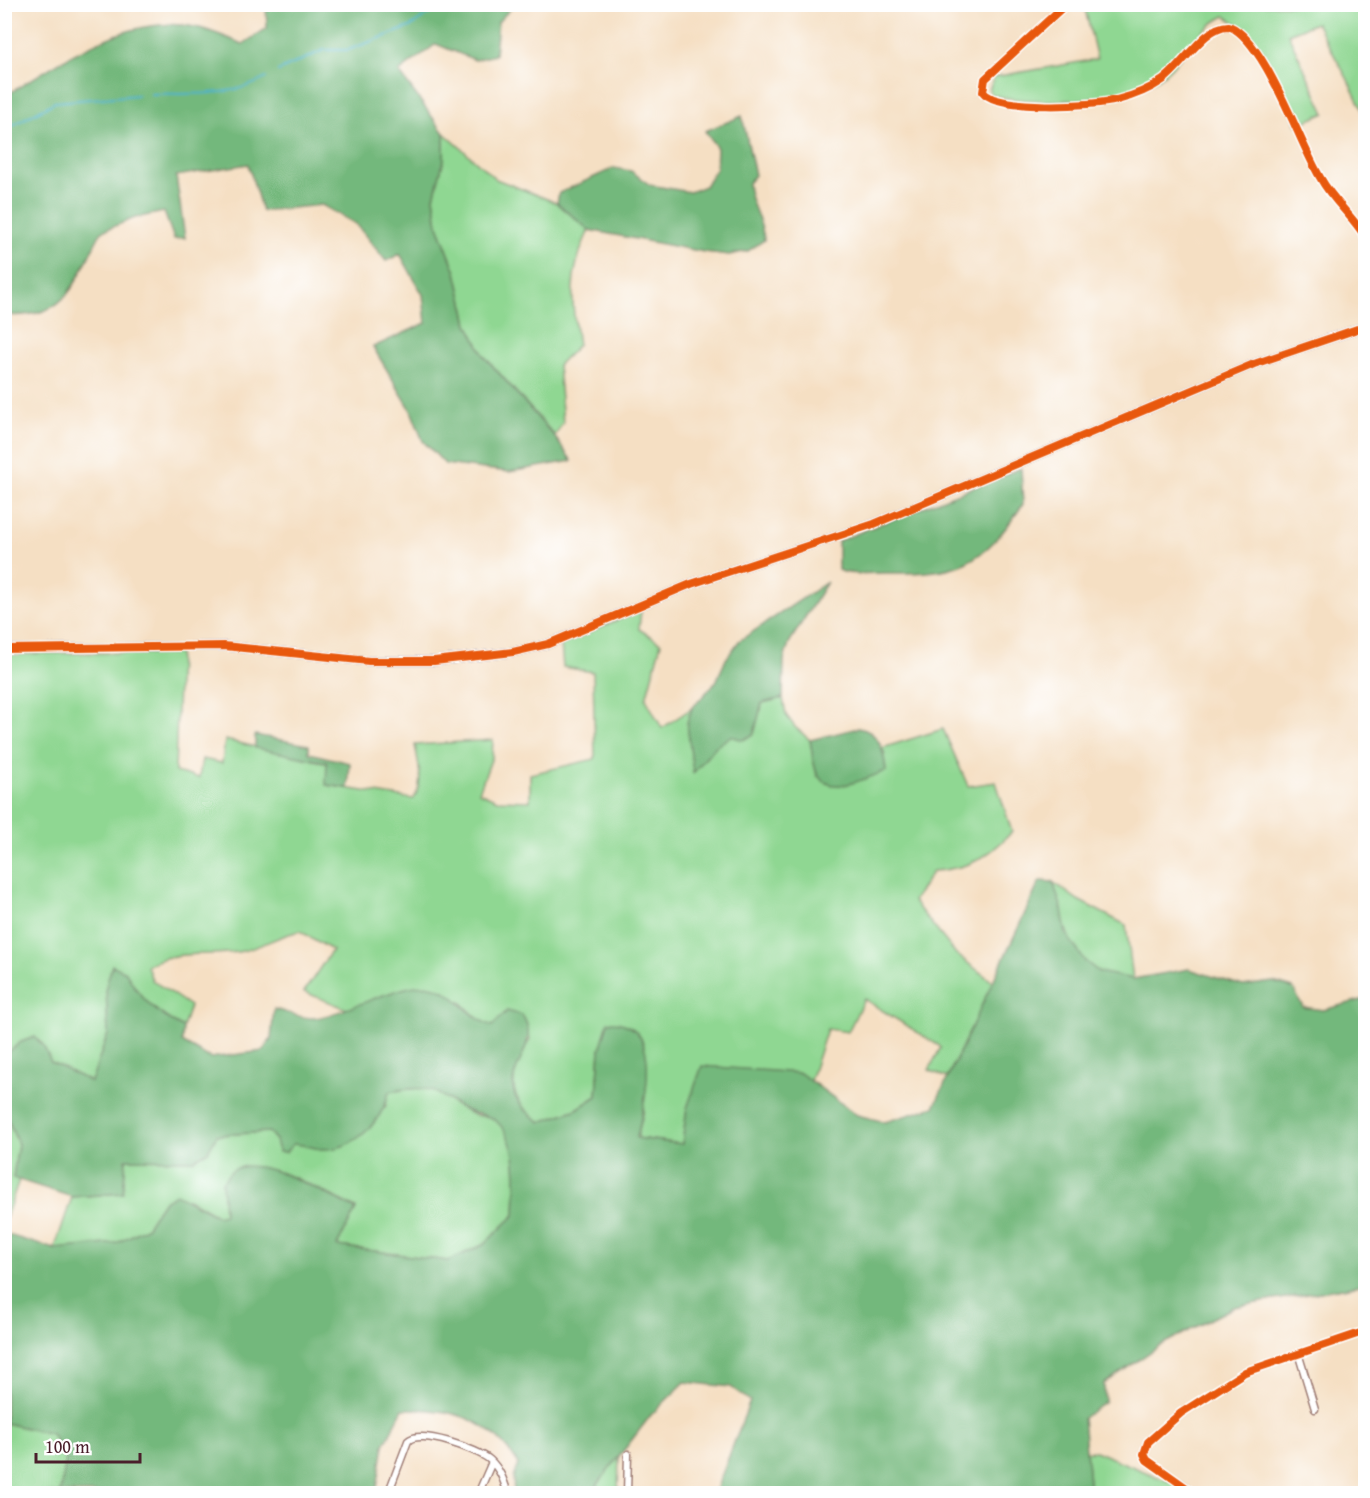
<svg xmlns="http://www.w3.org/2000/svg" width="1370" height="1498" font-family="'Gentium Book Plus',serif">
<rect width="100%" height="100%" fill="#fff"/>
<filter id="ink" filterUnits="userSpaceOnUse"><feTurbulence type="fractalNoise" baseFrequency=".0167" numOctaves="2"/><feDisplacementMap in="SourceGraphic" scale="12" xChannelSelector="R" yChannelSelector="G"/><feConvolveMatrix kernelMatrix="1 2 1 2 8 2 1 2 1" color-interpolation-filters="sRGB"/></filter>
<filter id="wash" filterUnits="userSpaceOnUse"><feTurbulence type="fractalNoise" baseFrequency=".008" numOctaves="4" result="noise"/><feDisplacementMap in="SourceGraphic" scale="24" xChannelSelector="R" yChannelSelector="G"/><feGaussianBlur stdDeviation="1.35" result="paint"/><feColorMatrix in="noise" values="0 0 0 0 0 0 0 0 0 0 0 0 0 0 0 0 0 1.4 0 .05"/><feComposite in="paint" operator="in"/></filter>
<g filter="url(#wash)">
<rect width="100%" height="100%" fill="#f5dfc3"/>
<!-- green -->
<path fill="#8fd792" stroke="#6c7b5e" stroke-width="1.5" d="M 1084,5 L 1365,5 L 1365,116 L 1347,78 L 1316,23 L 1288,34 L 1325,113 L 1297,125 C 1280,84 1265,39 1225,16 C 1197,29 1185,60 1159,78 C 1125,103 1033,105 992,95 L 989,90 L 994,77 L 1097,59 Z
M 444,133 L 496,179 L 557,203 L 589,230 C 568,275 571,297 578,345 L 558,365 L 563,422 L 555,436 L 484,356 L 468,324 L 456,272 L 438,226 L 434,196 L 444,159 Z
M 641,610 L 639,629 L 661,643 L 646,699 L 662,728 L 692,708 L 687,723 L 694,772 L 715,747 L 761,710 L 762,703 L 783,698 L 786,715 L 795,727 L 810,740 L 817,776 L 885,754 L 882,748 L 943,729 L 968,786 L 996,782 L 1012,832 C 987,858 969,869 933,871 L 913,901 L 956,954 L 993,982 L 947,1078 L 929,1070 L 941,1047 L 864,999 L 848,1032 L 827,1029 L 810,1081 L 800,1073 L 687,1108 L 682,1144 L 637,1138 L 644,1110 L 600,1050 L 597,1096 L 577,1109 L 541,1122 C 502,1097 511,1074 530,1039 L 507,1011 L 493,1026 L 481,1022 L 461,1002 L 380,999 L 347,1009 L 304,992 L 332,950 L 300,931 C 280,935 263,946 243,951 C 211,958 175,948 147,966 L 152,980 L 190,1006 L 183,1028 C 158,1014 139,999 126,972 L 106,986 L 108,1034 L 91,1082 L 51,1062 L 43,1045 L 35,1037 C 22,1041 9,1047 5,1060 L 5,653 L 179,653 L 175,772 L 199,778 L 202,759 L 222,763 L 225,740 L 327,763 L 327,785 L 413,799 C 425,784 418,762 415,745 L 493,740 L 492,757 L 479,792 L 497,800 L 530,801 L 530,774 L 595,759 L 593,672 L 563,667 L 561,644 Z
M 1053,882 L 1078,900 L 1126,925 L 1133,979 C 1122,977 1109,976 1100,972 C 1065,957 1063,913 1053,882 Z
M 424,1087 C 443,1093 454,1107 472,1114 C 479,1117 489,1115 494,1119 C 522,1141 516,1185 515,1215 L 483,1245 L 448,1261 L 337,1246 L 356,1208 C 319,1191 271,1157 231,1171 L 224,1214 L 218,1216 L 189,1199 L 164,1201 L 146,1228 L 117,1243 L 54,1250 L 72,1197 L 123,1193 L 126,1159 L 193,1160 L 208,1151 L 217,1135 L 269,1132 L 286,1152 L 293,1144 L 306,1144 L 319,1149 L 386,1106 L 388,1092 Z
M 4,1111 L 18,1144 L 13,1177 L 19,1180 L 5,1220 Z
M 5,1423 L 52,1434 L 66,1460 L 60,1493 L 5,1494 Z
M 1095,1451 L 1170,1482 L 1174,1479 L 1197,1493 L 1090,1493 L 1086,1452 Z
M 619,1455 L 618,1493 L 591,1494 Z"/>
<!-- forest -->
<path fill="#73b87c" stroke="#5e6c54" stroke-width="1.5" d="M 266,5 L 514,5 L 498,22 L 495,55 L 475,60 L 436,44 L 399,72 L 444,133 L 444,159 L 434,197 L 438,226 L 456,272 L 468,324 L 484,356 L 554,436 L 572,461 L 509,472 L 445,464 L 423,441 L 410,408 L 373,347 L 426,323 L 423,295 L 400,254 L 386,261 L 356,224 L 322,205 L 262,211 L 248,164 L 176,176 L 185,238 L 174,239 L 164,212 L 135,218 L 102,231 C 75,278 72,320 5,315 L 5,96 C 60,62 127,13 195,27 C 211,30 227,38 243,44 L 267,28 Z
M 742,116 L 755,175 L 748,183 C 749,205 763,220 764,240 L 748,251 L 729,255 L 704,252 L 589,230 L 557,203 L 559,193 L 614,168 L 631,171 L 650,185 L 690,192 L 705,186 L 716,169 L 717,148 L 705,131 Z
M 1021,468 L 1023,504 C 981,567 959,574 884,573 C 870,573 850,576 838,570 L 838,541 Z
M 827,582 L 789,643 L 784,660 L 783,698 L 762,703 L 754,734 L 743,740 L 731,736 L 715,747 L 693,773 L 687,723 L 692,708 L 716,682 L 726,659 L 739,641 Z
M 858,728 C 880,731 884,751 886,771 C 868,777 834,796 819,777 C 813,769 812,750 810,740 Z
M 255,735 L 309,745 L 309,753 L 350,763 L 348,788 L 326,785 L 327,762 L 255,748 Z
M 1040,881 L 1053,882 L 1062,909 L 1066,934 L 1085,961 L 1099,972 L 1133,979 L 1189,969 L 1243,986 L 1273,982 L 1293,988 L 1303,1007 L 1323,1010 L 1365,999 L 1365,1284 L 1234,1307 L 1159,1346 L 1104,1384 L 1105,1402 L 1083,1418 L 1090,1493 L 715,1493 L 750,1401 L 731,1387 L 685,1382 L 651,1415 L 591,1493 L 514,1493 L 513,1478 L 518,1464 C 491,1419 453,1408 403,1409 L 384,1445 L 376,1494 L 60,1493 L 66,1460 L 52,1434 L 5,1423 L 5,1234 L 54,1249 L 117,1243 L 146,1228 L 164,1201 L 176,1194 L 218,1216 L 224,1214 L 222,1182 C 225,1179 228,1174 231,1171 C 259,1152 328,1196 356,1209 L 337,1246 L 448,1261 L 483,1245 L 515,1215 C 516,1184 521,1142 495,1120 C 487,1113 474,1115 465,1110 C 431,1089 430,1084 389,1092 C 382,1122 354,1151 321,1149 C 312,1148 303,1144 293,1144 L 286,1152 L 279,1152 L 276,1140 L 269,1132 L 217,1135 L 208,1151 L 193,1160 L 126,1159 L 123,1193 L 72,1197 L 13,1178 L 18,1144 L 5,1111 L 7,1053 L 21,1042 L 35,1037 L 43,1045 L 51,1062 L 91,1082 L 108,1034 L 106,986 L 112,965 L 126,972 C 139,999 158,1014 183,1028 L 182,1042 L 210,1058 L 263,1051 L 271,1039 L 274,1009 C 286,1012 303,1019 315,1018 C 346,1014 405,980 431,986 C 456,991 469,1018 492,1026 L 507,1011 L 522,1015 C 549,1053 476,1081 541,1122 L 577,1109 L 597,1096 L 600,1050 L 608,1022 C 667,1019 644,1104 637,1138 L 682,1144 L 687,1108 L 702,1066 L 800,1073 L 857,1115 L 885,1122 L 934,1107 Z"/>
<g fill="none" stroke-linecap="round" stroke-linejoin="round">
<!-- stream -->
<path stroke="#4db3cc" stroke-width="2" d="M 278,71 L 324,50 L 348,50 L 410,27 L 444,4
M 151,94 C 190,93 230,98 266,78
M 4,130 L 55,102 L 138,95"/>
</g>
</g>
<g filter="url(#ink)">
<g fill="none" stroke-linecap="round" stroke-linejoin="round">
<defs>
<path id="street" d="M 1066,4 L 985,79 L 983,92 C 997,111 1093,106 1117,100 C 1133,96 1150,89 1163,80 C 1183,66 1205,25 1229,26 C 1266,41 1299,143 1321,179 C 1333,201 1353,216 1366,238
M 1299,1356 L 1315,1409
M 388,1494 L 408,1441 C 419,1428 479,1450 490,1460 C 500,1469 504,1481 508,1494
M 478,1494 L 492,1462
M 627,1494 L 628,1454
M 1195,1494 L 1147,1460 L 1144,1454 L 1148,1442 L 1181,1413 L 1245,1372 L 1366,1331"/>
<path id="secondary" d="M 4,649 L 224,646 L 369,661 L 434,661 L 513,652 L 548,644 L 691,584 L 874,524 L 1254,364 L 1366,326"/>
</defs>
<!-- street casing -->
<use href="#street" stroke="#a07f77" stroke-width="9"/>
<!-- secondary casing -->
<use href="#secondary" stroke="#a07f77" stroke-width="11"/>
<!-- street -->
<use href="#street" stroke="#fff" stroke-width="6"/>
<!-- secondary -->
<use href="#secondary" stroke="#fff" stroke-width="8"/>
<defs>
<path id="cycleway" d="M 1066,4 L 985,79 L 983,92 C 997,111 1093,106 1117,100 C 1133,96 1150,89 1163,80 C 1183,66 1205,25 1229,26 C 1266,41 1299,143 1321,179 C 1333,201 1353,216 1366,238
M 4,649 L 224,646 L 369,661 L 434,661 L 513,652 L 548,644 L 691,584 L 874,524 L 1254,364 L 1366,326
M 1195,1494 L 1147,1460 L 1144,1454 L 1148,1442 L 1181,1413 L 1245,1372 L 1366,1331"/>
</defs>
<!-- cycleway casing -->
<use href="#cycleway" stroke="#fff" stroke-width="11"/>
<!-- cycleway -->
<use href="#cycleway" stroke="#e8590c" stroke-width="8"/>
</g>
</g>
<!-- margin -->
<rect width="1370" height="1498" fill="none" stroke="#fff" stroke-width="24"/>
<!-- scale -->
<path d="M36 1453v9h104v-9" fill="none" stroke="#4a1f2b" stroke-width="3"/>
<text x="45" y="1453" font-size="18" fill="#4a1f2b" stroke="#ffffff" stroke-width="4.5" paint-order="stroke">100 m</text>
</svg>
